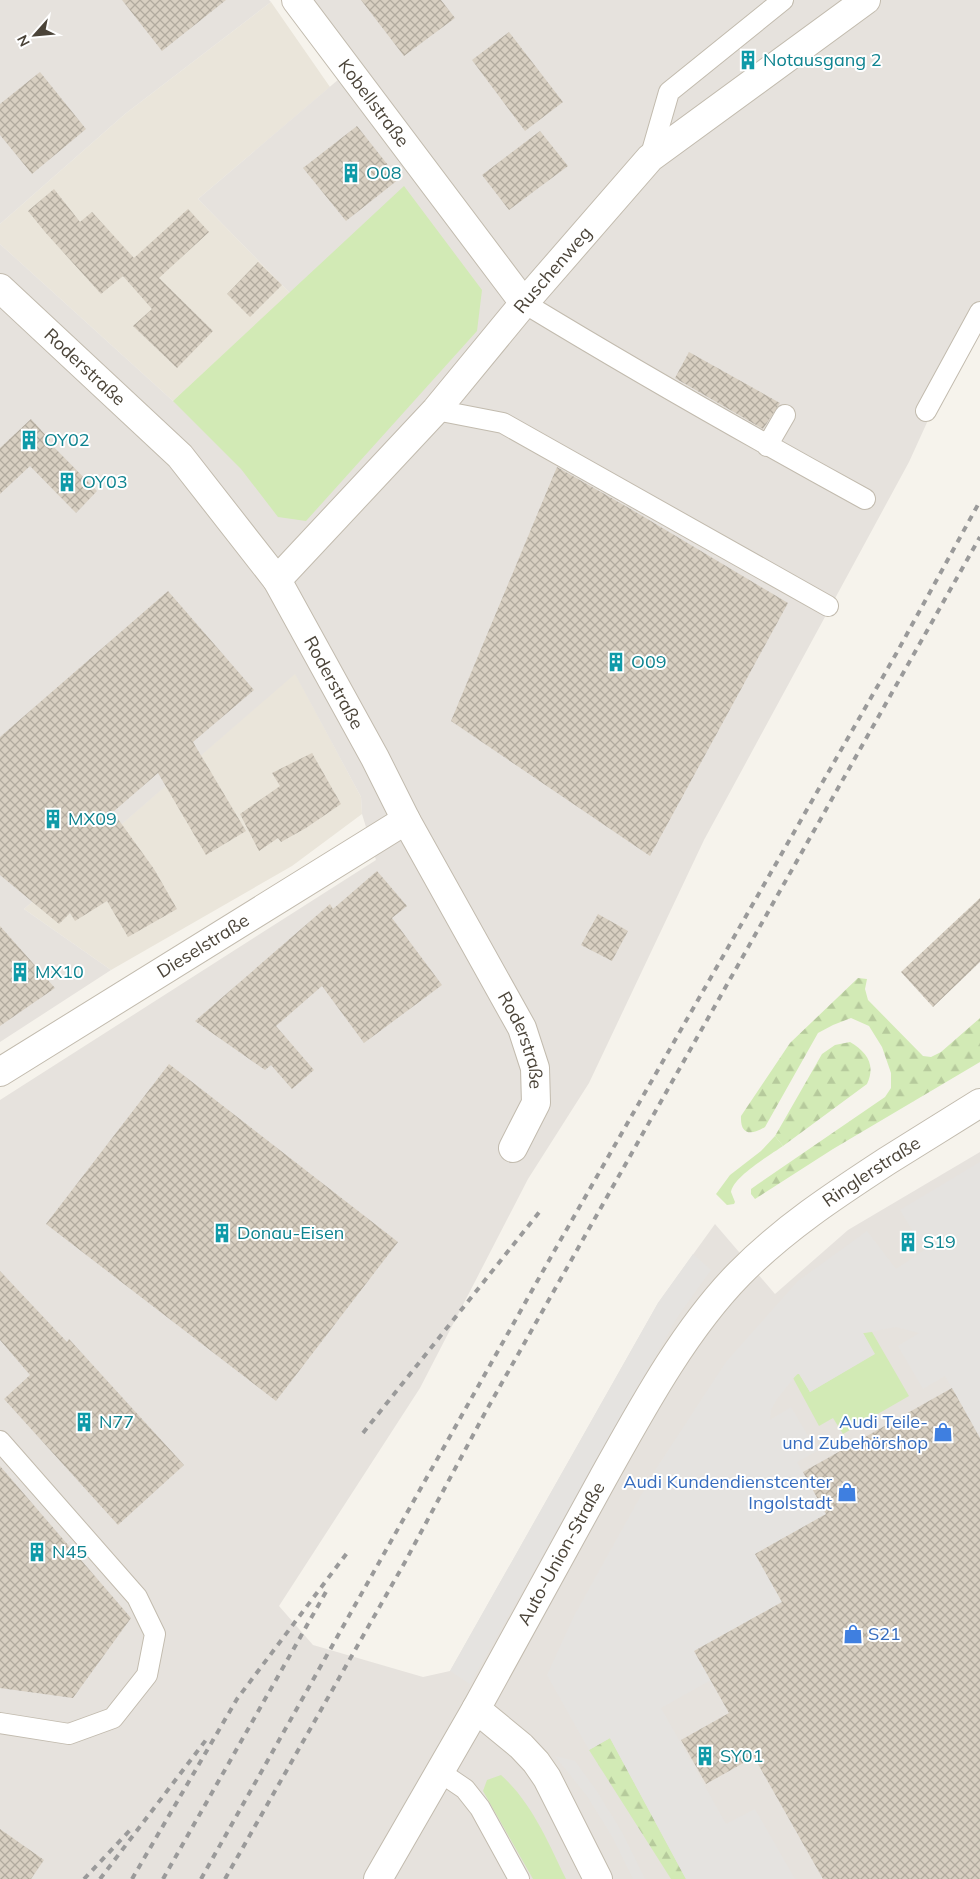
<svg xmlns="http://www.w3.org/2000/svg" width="980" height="1879" font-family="Mulish,sans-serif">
<defs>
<pattern id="forest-firs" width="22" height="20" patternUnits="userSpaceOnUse" patternTransform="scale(1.25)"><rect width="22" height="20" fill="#d2eab5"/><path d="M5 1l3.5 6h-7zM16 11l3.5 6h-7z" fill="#b6ca9c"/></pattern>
<pattern id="building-cross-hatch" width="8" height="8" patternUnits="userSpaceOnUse" patternTransform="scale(1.25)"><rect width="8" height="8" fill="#d8cfc1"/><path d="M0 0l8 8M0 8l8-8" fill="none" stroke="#b1aa9e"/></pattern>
</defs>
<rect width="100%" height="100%" fill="#f6f3ec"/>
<!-- residential -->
<path fill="#eae5da" d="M 271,2 L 330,87 L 198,199 L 290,293 L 173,401 L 0,244 L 0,224 L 125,114 Z
M 295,673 L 361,797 L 362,814 L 292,866 L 111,970 L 24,909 Z"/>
<!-- industrial -->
<path fill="#e6e2dd" d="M 0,0 L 269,0 L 271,2 L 125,114 L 0,224 Z
M 312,0 L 980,0 L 980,306 L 909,462 L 704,840 L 589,1083 L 528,1179 L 420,1388 L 279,1606 L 313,1645 L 423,1677 L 450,1671 L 658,1303 L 715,1224 L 775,1294 L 848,1230 L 980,1152 L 980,1879 L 0,1879 L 0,1100 L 376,860 L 362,814 L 361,797 L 295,674 L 24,909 L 111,970 L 0,1042 L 0,244 L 173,401 L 290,293 L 198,199 L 359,62 Z"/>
<!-- green -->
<path fill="#d2eab5" d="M 404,186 L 482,290 L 477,331 L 306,521 L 278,517 L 241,469 L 173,401 Z
M 775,1136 L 783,1146 C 770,1155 733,1177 731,1192 L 735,1202 L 734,1204 L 727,1205 L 716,1194 L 730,1175 L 761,1151 Z
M 872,1332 L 909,1396 L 843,1434 L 833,1418 L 819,1426 L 793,1378 L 799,1373 L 810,1392 L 874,1354 L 863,1333 Z
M 501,1775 C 532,1803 548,1842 566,1879 L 533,1879 L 483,1791 L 487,1780 Z"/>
<!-- forest -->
<path fill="url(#forest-firs)" d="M 858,978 L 867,979 L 865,989 L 868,1000 L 923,1056 L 931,1057 L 941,1052 L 980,1018 L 980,1062 L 833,1149 L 755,1199 L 751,1194 L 751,1189 L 758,1184 L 885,1097 L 891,1088 L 891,1073 L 882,1047 L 869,1026 L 851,1018 L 833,1025 L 818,1033 L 765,1127 C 752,1135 740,1136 741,1116 L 790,1043 Z
M 850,1042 C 867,1052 876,1065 867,1084 L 783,1146 L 775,1136 L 822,1054 L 835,1045 Z
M 610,1738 L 686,1879 L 671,1879 L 589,1750 Z"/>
<!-- parking -->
<path fill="#e5e3e0" d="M 980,1162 L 980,1431 L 977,1433 L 945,1376 L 923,1389 L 898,1346 L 919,1333 L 896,1327 L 863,1333 L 875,1354 L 810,1392 L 799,1374 L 797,1374 L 777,1399 L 771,1410 L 770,1420 L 791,1407 L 817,1451 L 797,1462 L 826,1514 L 755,1554 L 782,1602 L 694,1651 L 711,1680 L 661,1708 L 726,1824 L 755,1809 L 795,1879 L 686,1879 L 610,1738 L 589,1750 L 547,1675 L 574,1616 L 654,1472 L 726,1362 L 798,1281 L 867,1231 L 896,1269 L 924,1250 L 900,1210 Z
M 693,1254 L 711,1270 L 678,1316 L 470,1684 L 450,1671 L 658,1303 Z
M 555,1756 L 575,1761 L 596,1790 L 622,1832 L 645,1879 L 633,1879 L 613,1838 L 587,1796 Z"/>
<!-- building -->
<path fill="url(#building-cross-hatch)" d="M 122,0 L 226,0 L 162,51 Z
M 361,0 L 441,0 L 455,18 L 404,56 Z
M 509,32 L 563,102 L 525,131 L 472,60 Z
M 40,72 L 86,129 L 32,174 L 0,135 L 0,104 Z
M 357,126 L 399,179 L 346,221 L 303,168 Z
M 540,131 L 568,166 L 509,210 L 482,175 Z
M 54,189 L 80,222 L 92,212 L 134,258 L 188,209 L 209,232 L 159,278 L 213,331 L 177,368 L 133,326 L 152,309 L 123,276 L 101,294 L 45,232 L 28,211 Z
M 258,262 L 282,285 L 250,317 L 227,294 Z
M 689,352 L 780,403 L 763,429 L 675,378 Z
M 31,419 L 50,440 L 48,441 L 97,491 L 76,513 L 30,466 L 0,494 L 0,448 Z
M 557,467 L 629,508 L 788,603 L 650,856 L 451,721 Z
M 168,591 L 254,690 L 193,742 L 246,831 L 206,855 L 158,773 L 113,812 L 154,869 L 177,909 L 128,937 L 107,901 L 75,921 L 70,913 L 59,924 L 0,875 L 0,737 Z
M 312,753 L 341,804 L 306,828 L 281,842 L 278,838 L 259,851 L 240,814 L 280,786 L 272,773 Z
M 377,871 L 407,906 L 392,918 L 442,985 L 364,1043 L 322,986 L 276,1026 L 314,1070 L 292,1089 L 271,1065 L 265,1070 L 195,1021 L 330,904 L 333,909 Z
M 980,898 L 980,962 L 933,1007 L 901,972 Z
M 598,914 L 628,931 L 612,961 L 581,945 Z
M 0,926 L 55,988 L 0,1026 Z
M 169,1064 L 398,1242 L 276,1401 L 46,1224 Z
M 0,1271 L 67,1342 L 69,1339 L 184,1465 L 118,1525 L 4,1399 L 30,1375 L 0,1340 Z
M 952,1388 L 980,1438 L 980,1879 L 823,1879 L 754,1757 L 706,1784 L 681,1740 L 729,1713 L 694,1651 L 782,1602 L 755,1554 L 826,1514 L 803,1472 Z
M 0,1466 L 131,1618 L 73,1698 L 0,1688 Z
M 0,1829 L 44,1860 L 31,1879 L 0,1879 Z"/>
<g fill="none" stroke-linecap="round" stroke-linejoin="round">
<defs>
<path id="service" d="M 650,158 L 669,92 L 783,0
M 524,303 C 636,371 750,436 865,499
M 436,410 L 503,423 L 828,606
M 926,411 L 980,312
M 767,446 L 785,415
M 0,1441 L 137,1597 L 155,1634 L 147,1675 L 113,1718 L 69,1734 L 0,1723
M 440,1772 L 465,1789 L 480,1808 L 519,1879"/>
<g id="minor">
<path id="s1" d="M 296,0 L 524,303"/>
<path id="s2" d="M 0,288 L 180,456 L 277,580 L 375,758 L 406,820 L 522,1028 L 535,1068 L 536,1103 L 513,1148"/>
<path id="s3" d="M 277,580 L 436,410 L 524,303 L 650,158 L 866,0"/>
<path id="s4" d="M 0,1072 L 406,820"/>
<path d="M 378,1879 L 476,1709"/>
</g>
<g id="tertiary">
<path id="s5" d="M 598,1879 L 547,1778 L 536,1762 L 521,1746 L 476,1709 C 518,1632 560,1555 603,1478 C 641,1410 684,1330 739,1274 C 783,1229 835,1195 887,1161 C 918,1142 949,1122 980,1103"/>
</g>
</defs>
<!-- service casing -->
<use href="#service" stroke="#c2bbae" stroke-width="22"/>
<!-- minor casing -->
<use href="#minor" stroke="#c2bbae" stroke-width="30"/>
<!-- tertiary casing -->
<use href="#tertiary" stroke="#c2bbae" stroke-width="30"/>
<!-- service -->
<use href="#service" stroke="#fff" stroke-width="20"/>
<!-- minor -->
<use href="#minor" stroke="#fff" stroke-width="28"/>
<!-- tertiary -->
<use href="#tertiary" stroke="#fff" stroke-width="28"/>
<!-- rail -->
<path stroke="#9a9a9a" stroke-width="4" stroke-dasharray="6 6" stroke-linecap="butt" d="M 363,1433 L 541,1210
M 84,1879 L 132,1828
M 100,1879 L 209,1736
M 132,1879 L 237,1699 L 347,1553
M 163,1879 L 327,1590
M 201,1879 L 552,1255 L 896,654 L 980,501
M 225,1879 L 405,1562 L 486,1411 L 980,537"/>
</g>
<!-- icons -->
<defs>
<symbol id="building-bare" viewBox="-9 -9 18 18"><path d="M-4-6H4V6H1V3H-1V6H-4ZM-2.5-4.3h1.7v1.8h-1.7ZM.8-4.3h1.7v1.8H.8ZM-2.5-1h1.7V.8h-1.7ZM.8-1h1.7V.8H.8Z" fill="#0f9aa8" stroke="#fff" stroke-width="2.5" paint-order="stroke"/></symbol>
<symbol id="shop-bare" viewBox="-9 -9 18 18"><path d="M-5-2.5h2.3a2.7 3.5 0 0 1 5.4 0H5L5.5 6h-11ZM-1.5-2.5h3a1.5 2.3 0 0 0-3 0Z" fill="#3f7fe0" stroke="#fff" stroke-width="2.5" paint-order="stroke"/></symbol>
</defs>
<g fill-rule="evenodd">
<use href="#building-bare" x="734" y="46" width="28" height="28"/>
<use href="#building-bare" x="337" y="159" width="28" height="28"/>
<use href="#building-bare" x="15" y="426" width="28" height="28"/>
<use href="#building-bare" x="53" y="468" width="28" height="28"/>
<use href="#building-bare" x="602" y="648" width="28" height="28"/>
<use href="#building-bare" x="39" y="805" width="28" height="28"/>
<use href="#building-bare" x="6" y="958" width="28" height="28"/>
<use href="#building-bare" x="208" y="1219" width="28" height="28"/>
<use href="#building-bare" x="894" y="1228" width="28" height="28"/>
<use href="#building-bare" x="70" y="1408" width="28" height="28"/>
<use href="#shop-bare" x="929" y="1418" width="28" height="28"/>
<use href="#shop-bare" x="833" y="1478" width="28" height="28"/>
<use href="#building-bare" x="23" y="1538" width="28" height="28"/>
<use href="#shop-bare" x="839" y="1620" width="28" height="28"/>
<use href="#building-bare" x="691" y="1742" width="28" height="28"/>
</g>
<g text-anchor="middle" stroke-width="4" stroke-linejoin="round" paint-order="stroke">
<!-- culture labels -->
<g font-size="18" fill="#0d838f" stroke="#fff" text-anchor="start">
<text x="763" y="66">Notausgang 2</text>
<text x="366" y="179">O08</text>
<text x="44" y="446">OY02</text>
<text x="82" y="488">OY03</text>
<text x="631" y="668">O09</text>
<text x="68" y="825">MX09</text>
<text x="35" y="978">MX10</text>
<text x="237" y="1239">Donau-Eisen</text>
<text x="923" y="1248">S19</text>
<text x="99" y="1428">N77</text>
<text x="52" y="1558">N45</text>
<text x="720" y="1762">SY01</text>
</g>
<!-- street labels -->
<g font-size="18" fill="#4b4439" stroke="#fff">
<text dy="6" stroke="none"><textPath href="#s1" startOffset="129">Kobellstraße</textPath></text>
<text dy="6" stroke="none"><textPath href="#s3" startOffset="415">Ruschenweg</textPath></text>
<text dy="6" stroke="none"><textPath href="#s2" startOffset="116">Roderstraße</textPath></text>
<text dy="6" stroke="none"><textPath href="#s2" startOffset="521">Roderstraße</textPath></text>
<text dy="6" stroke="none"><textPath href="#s4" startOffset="239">Dieselstraße</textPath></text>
<text dy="6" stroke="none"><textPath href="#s2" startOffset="926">Roderstraße</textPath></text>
<text dy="6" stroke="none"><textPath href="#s5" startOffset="890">Ringlerstraße</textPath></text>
<text dy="6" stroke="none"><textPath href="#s5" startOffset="390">Auto-Union-Straße</textPath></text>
</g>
<!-- shop labels -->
<g font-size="18" fill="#366cbe" stroke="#fff" text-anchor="end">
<text x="928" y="1428">Audi Teile-<tspan x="928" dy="21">und Zubehörshop</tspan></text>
<text x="832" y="1488">Audi Kundendienstcenter<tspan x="832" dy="21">Ingolstadt</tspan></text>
<text x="868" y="1640" text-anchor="start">S21</text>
</g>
</g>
<!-- north arrow -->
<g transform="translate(35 35) rotate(243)" stroke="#ffffff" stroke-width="4" paint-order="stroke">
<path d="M0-4L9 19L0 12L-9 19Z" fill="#4b4439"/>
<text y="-8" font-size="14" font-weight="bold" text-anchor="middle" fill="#4b4439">N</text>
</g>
</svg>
